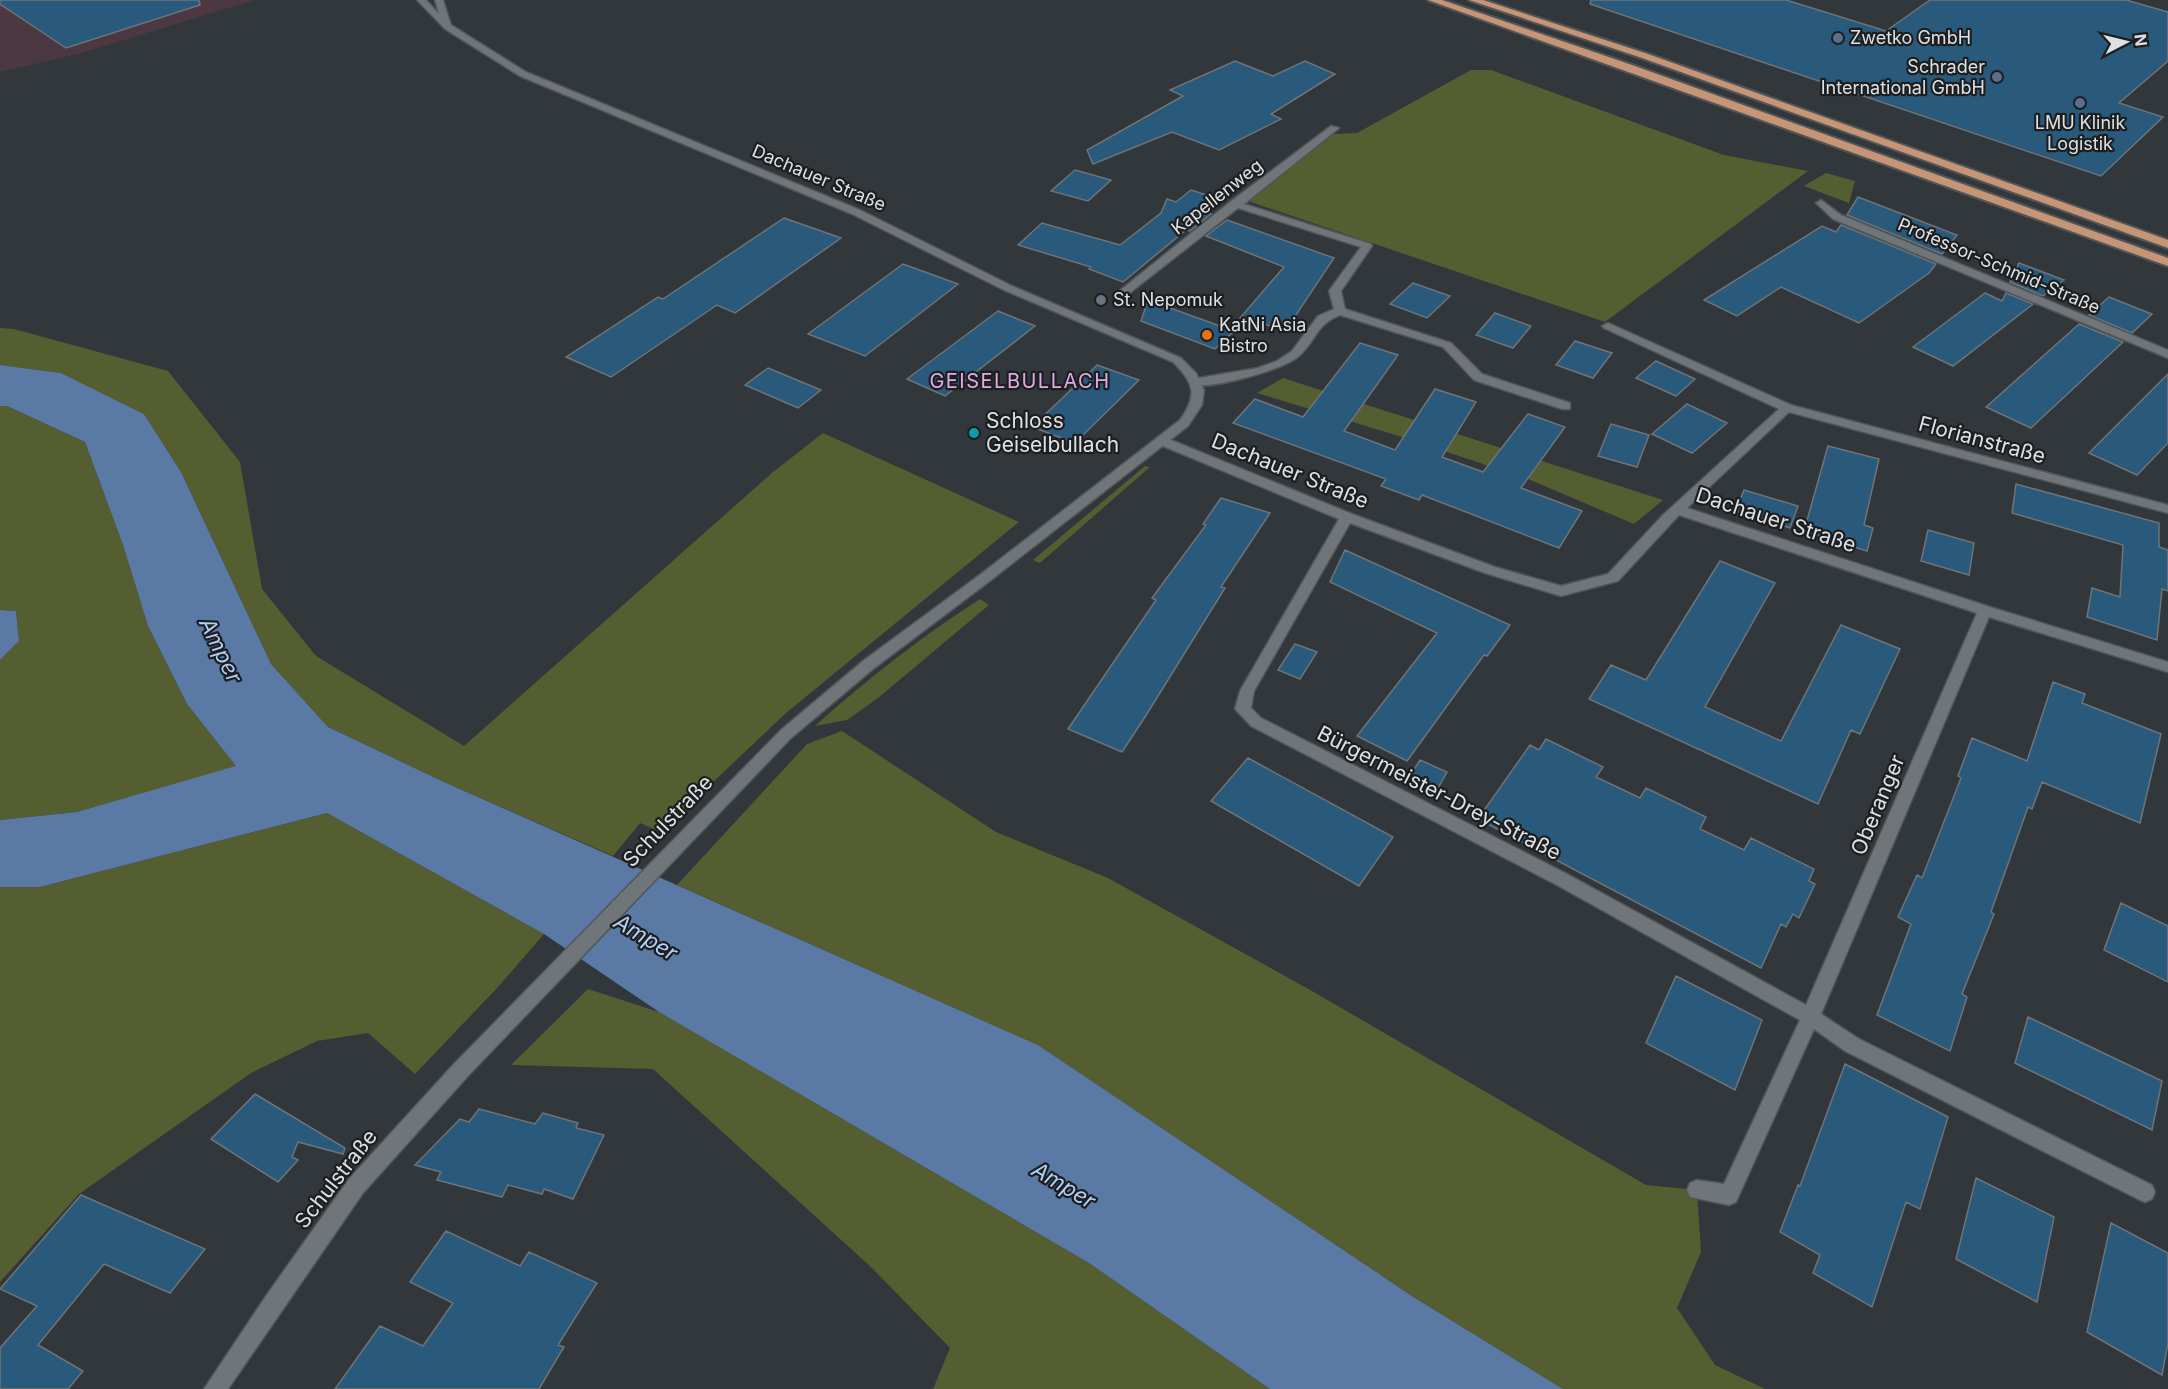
<svg xmlns="http://www.w3.org/2000/svg" width="2168" height="1389" font-family="Inter,sans-serif">
<rect width="100%" height="100%" fill="#32373b"/>
<!-- industrial -->
<path fill="#4b3840" d="M 0,0 L 255,0 L 78,54 L 0,72 Z"/>
<!-- green -->
<path fill="#545e31" d="M 1471,70 L 1491,70 L 1724,155 L 1808,171 L 1605,322 L 1248,201 L 1333,134 L 1357,133 Z
M 1826,173 L 1855,181 L 1849,203 L 1804,186 Z
M 0,328 L 14,329 L 168,371 L 240,462 L 262,589 L 316,656 L 464,746 L 773,472 L 823,433 L 1019,522 L 786,713 L 660,832 L 640,823 L 613,856 L 444,782 L 328,727 L 271,664 L 181,472 L 144,414 L 61,373 L 0,365 Z
M 1283,378 L 1663,500 L 1634,524 L 1528,479 L 1402,437 L 1257,393 Z
M 0,406 L 7,406 L 85,442 L 123,545 L 148,626 L 187,704 L 237,767 L 77,812 L 0,820 L 0,660 L 19,641 L 16,611 L 0,610 Z
M 1145,466 L 1150,467 L 1040,563 L 1033,560 Z
M 980,599 L 989,605 L 878,698 L 847,720 L 815,726 C 867,679 921,637 980,599 Z
M 842,731 L 996,832 L 1108,878 L 1312,991 L 1646,1185 L 1697,1190 L 1701,1252 L 1677,1308 L 1715,1365 L 1765,1389 L 1563,1389 L 1415,1298 L 1038,1045 L 677,885 L 807,744 Z
M 327,813 L 544,934 L 498,987 L 415,1074 L 368,1033 L 317,1041 L 251,1073 L 79,1194 L 0,1282 L 0,887 L 40,887 Z
M 588,989 L 659,1012 L 1089,1263 L 1270,1389 L 933,1389 L 950,1348 L 871,1267 L 653,1069 L 511,1065 Z"/>
<!-- water -->
<path fill="#5b79a5" d="M 0,365 L 61,373 L 144,414 L 181,472 L 271,664 L 328,727 L 444,782 L 1038,1045 L 1415,1298 L 1563,1389 L 1270,1389 L 1089,1263 L 659,1012 L 544,934 L 327,813 L 40,887 L 0,887 L 0,820 L 77,812 L 236,766 L 187,704 L 148,626 L 123,545 L 85,442 L 7,406 L 0,406 Z
M 0,610 L 16,611 L 19,641 L 0,660 Z"/>
<!-- building -->
<path fill="#29597b" stroke="#6e7478" stroke-width="1.5" d="M 0,0 L 199,0 L 200,5 L 66,48 L 0,4 Z
M 1591,0 L 1786,0 L 1886,31 L 1930,0 L 2126,0 L 2168,12 L 2168,61 L 2119,103 L 2163,117 L 2101,176 L 1590,4 Z
M 1235,61 L 1273,76 L 1305,61 L 1335,74 L 1271,114 L 1281,119 L 1219,150 L 1172,132 L 1093,164 L 1087,150 L 1183,96 L 1170,90 Z
M 1075,170 L 1111,180 L 1088,201 L 1051,191 Z
M 1191,190 L 1219,199 L 1204,212 L 1211,214 L 1190,231 L 1186,230 L 1123,282 L 1089,269 L 1091,267 L 1018,245 L 1042,223 L 1120,245 L 1161,213 L 1167,199 L 1176,202 Z
M 1858,197 L 1957,235 L 1942,254 L 1847,215 Z
M 784,218 L 841,238 L 735,313 L 717,305 L 611,377 L 566,357 L 658,297 L 663,299 Z
M 1227,220 L 1334,258 L 1286,330 L 1240,318 L 1284,267 L 1206,236 Z
M 1841,225 L 1936,264 L 1929,273 L 1859,323 L 1781,287 L 1737,316 L 1704,300 L 1822,226 L 1836,232 Z
M 2019,263 L 2064,280 L 2043,296 L 2010,282 Z
M 903,264 L 958,284 L 865,356 L 808,334 Z
M 1413,283 L 1450,296 L 1427,318 L 1390,304 Z
M 1985,293 L 2002,301 L 2006,293 L 2033,304 L 1953,366 L 1913,347 Z
M 2109,297 L 2152,314 L 2132,333 L 2089,315 Z
M 1148,300 L 1234,331 L 1215,349 L 1141,321 Z
M 998,311 L 1035,326 L 945,396 L 907,379 Z
M 1495,313 L 1531,326 L 1513,348 L 1476,335 Z
M 2079,324 L 2123,342 L 2031,428 L 1986,407 Z
M 1575,341 L 1612,353 L 1593,378 L 1556,365 Z
M 1360,343 L 1398,355 L 1344,431 L 1395,450 L 1435,389 L 1476,402 L 1442,457 L 1483,472 L 1528,414 L 1565,427 L 1521,488 L 1582,511 L 1559,548 L 1422,495 L 1419,500 L 1381,486 L 1386,479 L 1233,423 L 1255,399 L 1303,417 Z
M 1656,361 L 1695,379 L 1676,396 L 1636,378 Z
M 1097,365 L 1139,380 L 1075,443 L 1032,427 Z
M 768,368 L 821,390 L 798,408 L 745,385 Z
M 2168,374 L 2168,443 L 2137,475 L 2089,453 Z
M 1687,404 L 1727,423 L 1692,453 L 1652,434 Z
M 1611,424 L 1649,435 L 1637,467 L 1598,456 Z
M 1828,446 L 1879,459 L 1864,525 L 1873,528 L 1867,551 L 1804,531 Z
M 2016,484 L 2159,523 L 2159,547 L 2168,550 L 2168,591 L 2162,589 L 2157,640 L 2087,617 L 2092,588 L 2120,597 L 2123,545 L 2012,513 Z
M 1744,490 L 1798,506 L 1790,528 L 1736,511 Z
M 1221,498 L 1270,513 L 1221,587 L 1225,588 L 1145,717 L 1122,752 L 1068,729 L 1156,600 L 1152,598 L 1206,525 L 1203,524 Z
M 1928,530 L 1974,543 L 1969,575 L 1921,561 Z
M 1345,550 L 1510,625 L 1487,656 L 1484,655 L 1407,761 L 1357,736 L 1437,633 L 1330,582 Z
M 1720,561 L 1775,583 L 1705,707 L 1781,741 L 1841,625 L 1900,649 L 1860,734 L 1851,730 L 1818,804 L 1589,699 L 1611,665 L 1646,680 Z
M 1295,644 L 1317,652 L 1300,679 L 1278,670 Z
M 2053,682 L 2085,694 L 2082,703 L 2161,734 L 2140,823 L 2042,782 L 2032,809 L 2028,807 L 1991,912 L 1994,914 L 1962,994 L 1967,997 L 1950,1051 L 1877,1015 L 1911,924 L 1898,917 L 1917,875 L 1922,878 L 1961,778 L 1958,776 L 1972,738 L 2027,761 Z
M 1546,739 L 1603,767 L 1596,777 L 1640,798 L 1646,788 L 1706,817 L 1700,829 L 1744,850 L 1751,838 L 1814,869 L 1809,881 L 1815,884 L 1799,918 L 1793,914 L 1786,927 L 1781,924 L 1761,968 L 1478,819 L 1530,745 L 1539,750 Z
M 1248,758 L 1393,837 L 1359,886 L 1211,801 Z
M 1420,760 L 1447,772 L 1434,795 L 1406,782 Z
M 2121,903 L 2168,926 L 2168,982 L 2104,950 Z
M 1676,976 L 1762,1020 L 1735,1090 L 1646,1043 Z
M 2028,1017 L 2162,1081 L 2152,1130 L 2015,1063 Z
M 1845,1064 L 1948,1117 L 1920,1209 L 1906,1202 L 1872,1307 L 1813,1273 L 1820,1255 L 1780,1232 L 1798,1185 L 1800,1186 Z
M 255,1094 L 345,1148 L 343,1154 L 298,1142 L 292,1157 L 298,1160 L 278,1182 L 211,1139 Z
M 479,1109 L 535,1124 L 543,1113 L 578,1123 L 576,1128 L 604,1135 L 573,1199 L 544,1189 L 542,1194 L 508,1185 L 502,1197 L 437,1180 L 441,1172 L 415,1165 L 460,1119 L 469,1122 Z
M 1976,1178 L 2054,1217 L 2037,1302 L 1956,1259 Z
M 81,1195 L 205,1249 L 170,1293 L 104,1264 L 38,1345 L 83,1371 L 68,1389 L 0,1389 L 0,1348 L 37,1306 L 0,1289 Z
M 2111,1223 L 2168,1253 L 2168,1343 L 2162,1375 L 2087,1332 Z
M 446,1231 L 520,1266 L 529,1252 L 597,1283 L 558,1345 L 564,1347 L 539,1389 L 335,1389 L 380,1326 L 423,1346 L 453,1303 L 410,1282 Z"/>
<g fill="none" stroke-linecap="round" stroke-linejoin="round">
<defs>
<path id="minor" d="M 1331,126 L 1339,128 L 1244,204 L 1371,244 L 1372,246 L 1341,291 L 1345,309 L 1451,343 L 1482,374 L 1570,403 L 1570,409 L 1562,409 L 1474,380 L 1443,347 L 1340,315 C 1315,325 1317,340 1299,356 C 1284,370 1212,389 1193,385 L 1193,379 L 1258,368 L 1277,361 L 1292,351 L 1318,316 L 1334,309 L 1329,291 L 1361,247 L 1238,208 L 1127,295 L 1123,296 L 1117,293 L 1230,202 Z
M 1821,200 L 1841,215 L 2168,350 L 2168,358 L 1833,219 L 1816,203 Z
M 1608,323 L 1791,405 L 2168,505 L 2168,513 L 1789,412 L 1687,508 L 1990,607 L 2168,662 L 2168,672 L 1989,617 L 1821,1014 L 1859,1039 L 2152,1185 L 2155,1192 L 2152,1199 L 2145,1202 L 2138,1199 L 1845,1051 L 1814,1029 L 1736,1202 L 1729,1205 L 1690,1197 L 1687,1190 L 1690,1183 L 1697,1180 L 1724,1184 L 1800,1020 L 1555,884 L 1251,726 L 1235,709 L 1240,691 L 1339,519 L 1158,444 L 1156,441 L 1158,438 L 1166,438 L 1352,514 L 1495,567 L 1561,586 L 1608,574 L 1663,515 L 1779,409 L 1604,328 L 1602,326 ZM 1679,515 L 1977,613 L 1806,1005 L 1567,874 L 1261,718 L 1251,708 L 1254,691 L 1350,523 L 1485,573 L 1561,596 L 1618,581 Z"/>
<path id="tertiary" d="M 417,0 L 426,0 L 439,14 L 435,0 L 443,0 L 451,25 L 526,72 L 860,210 L 1012,286 L 1181,358 L 1196,373 L 1204,390 L 1202,405 L 1188,426 L 991,580 L 873,669 L 791,738 L 467,1077 L 363,1193 L 228,1389 L 204,1389 L 266,1296 L 349,1179 L 453,1065 L 781,730 L 863,661 L 981,574 L 1180,420 C 1198,395 1194,383 1173,362 L 1004,290 L 852,214 L 520,76 L 445,29 Z"/>
<path id="trunk" d="M 1428,0 L 1442,0 L 1632,65 L 2168,258 L 2168,266 Z
M 1469,0 L 1483,0 L 1648,54 L 2168,240 L 2168,248 L 1642,58 Z"/>
</defs>
<!-- minor casing -->
<use href="#minor" stroke="#515558" stroke-width="3"/>
<!-- tertiary casing -->
<use href="#tertiary" stroke="#515558" stroke-width="3"/>
<!-- trunk casing -->
<use href="#trunk" stroke="#515558" stroke-width="4"/>
<!-- minor -->
<use href="#minor" fill="#70757a" fill-rule="evenodd"/>
<!-- tertiary -->
<use href="#tertiary" fill="#70757a" fill-rule="evenodd"/>
<!-- trunk -->
<use href="#trunk" fill="#c59575" fill-rule="evenodd"/>
</g>
<!-- markers -->
<g fill="#5c6f8a" stroke="#1c1e20" stroke-width="2">
<circle cx="1838" cy="38" r="6"/>
<circle cx="1997" cy="77" r="6"/>
<circle cx="2080" cy="103" r="6"/>
</g>
<circle fill="#6b7280" stroke="#1c1e20" stroke-width="2" cx="1101" cy="300" r="6"/>
<circle fill="#e8710a" stroke="#1c1e20" stroke-width="2" cx="1207" cy="335" r="6"/>
<circle fill="#0f9aa8" stroke="#1c1e20" stroke-width="2" cx="974" cy="433" r="6"/>
<g text-anchor="middle" stroke-width="4.5" stroke-linejoin="round" paint-order="stroke">
<!-- far-poi labels -->
<g font-size="18" fill="#dee1e3" stroke="#1c1e20" text-anchor="start">
<text x="1850" y="44">Zwetko GmbH</text>
<text x="1985" y="73" text-anchor="end">Schrader<tspan x="1985" dy="21">International GmbH</tspan></text>
<text x="2080" y="129" text-anchor="middle">LMU Klinik<tspan x="2080" dy="21">Logistik</tspan></text>
<text x="1113" y="306">St. Nepomuk</text>
<text x="1219" y="331">KatNi Asia<tspan x="1219" dy="21">Bistro</tspan></text>
</g>
<!-- far-street labels -->
<g font-size="18" fill="#dee1e3" stroke="#1c1e20">
<text transform="translate(819 178) rotate(23)" y="6">Dachauer Straße</text>
<text transform="translate(1217 197) rotate(-38)" y="6">Kapellenweg</text>
<text transform="translate(1999 266) rotate(23)" y="6">Professor-Schmid-Straße</text>
</g>
<!-- far-quarter labels -->
<g font-size="20" letter-spacing="1.5" fill="#dfabe7" stroke="#1c1e20">
<text x="1020" y="388">GEISELBULLACH</text>
</g>
<!-- poi labels -->
<g font-size="21" fill="#dee1e3" stroke="#1c1e20" text-anchor="start">
<text x="986" y="428">Schloss<tspan x="986" dy="24">Geiselbullach</tspan></text>
</g>
<!-- street labels -->
<g font-size="21" fill="#dee1e3" stroke="#1c1e20">
<text transform="translate(1982 440) rotate(15)" y="7">Florianstraße</text>
<text transform="translate(1290 471) rotate(22)" y="7">Dachauer Straße</text>
<text transform="translate(1776 520) rotate(18)" y="7">Dachauer Straße</text>
<text transform="translate(1439 793) rotate(27)" y="7">Bürgermeister-Drey-Straße</text>
<text transform="translate(1878 805) rotate(-67)" y="7">Oberanger</text>
<text transform="translate(668 821) rotate(-46)" y="7">Schulstraße</text>
<text transform="translate(336 1179) rotate(-52)" y="7">Schulstraße</text>
</g>
<!-- water labels -->
<g font-size="22" font-style="italic" fill="#b3cff7" stroke="#1c1e20">
<text transform="translate(221 650) rotate(64)" y="8">Amper</text>
<text transform="translate(646 937) rotate(31)" y="8">Amper</text>
<text transform="translate(1064 1185) rotate(31)" y="8">Amper</text>
</g>
</g>
<!-- north arrow -->
<g transform="translate(2126 42) rotate(83)" stroke="#1c1e20" stroke-width="4.5" paint-order="stroke">
<path d="M0-4.5L10 22L0 15L-10 22Z" fill="#dee1e3"/>
<text y="-9" font-size="16" font-weight="bold" text-anchor="middle" fill="#dee1e3">N</text>
</g>
</svg>
